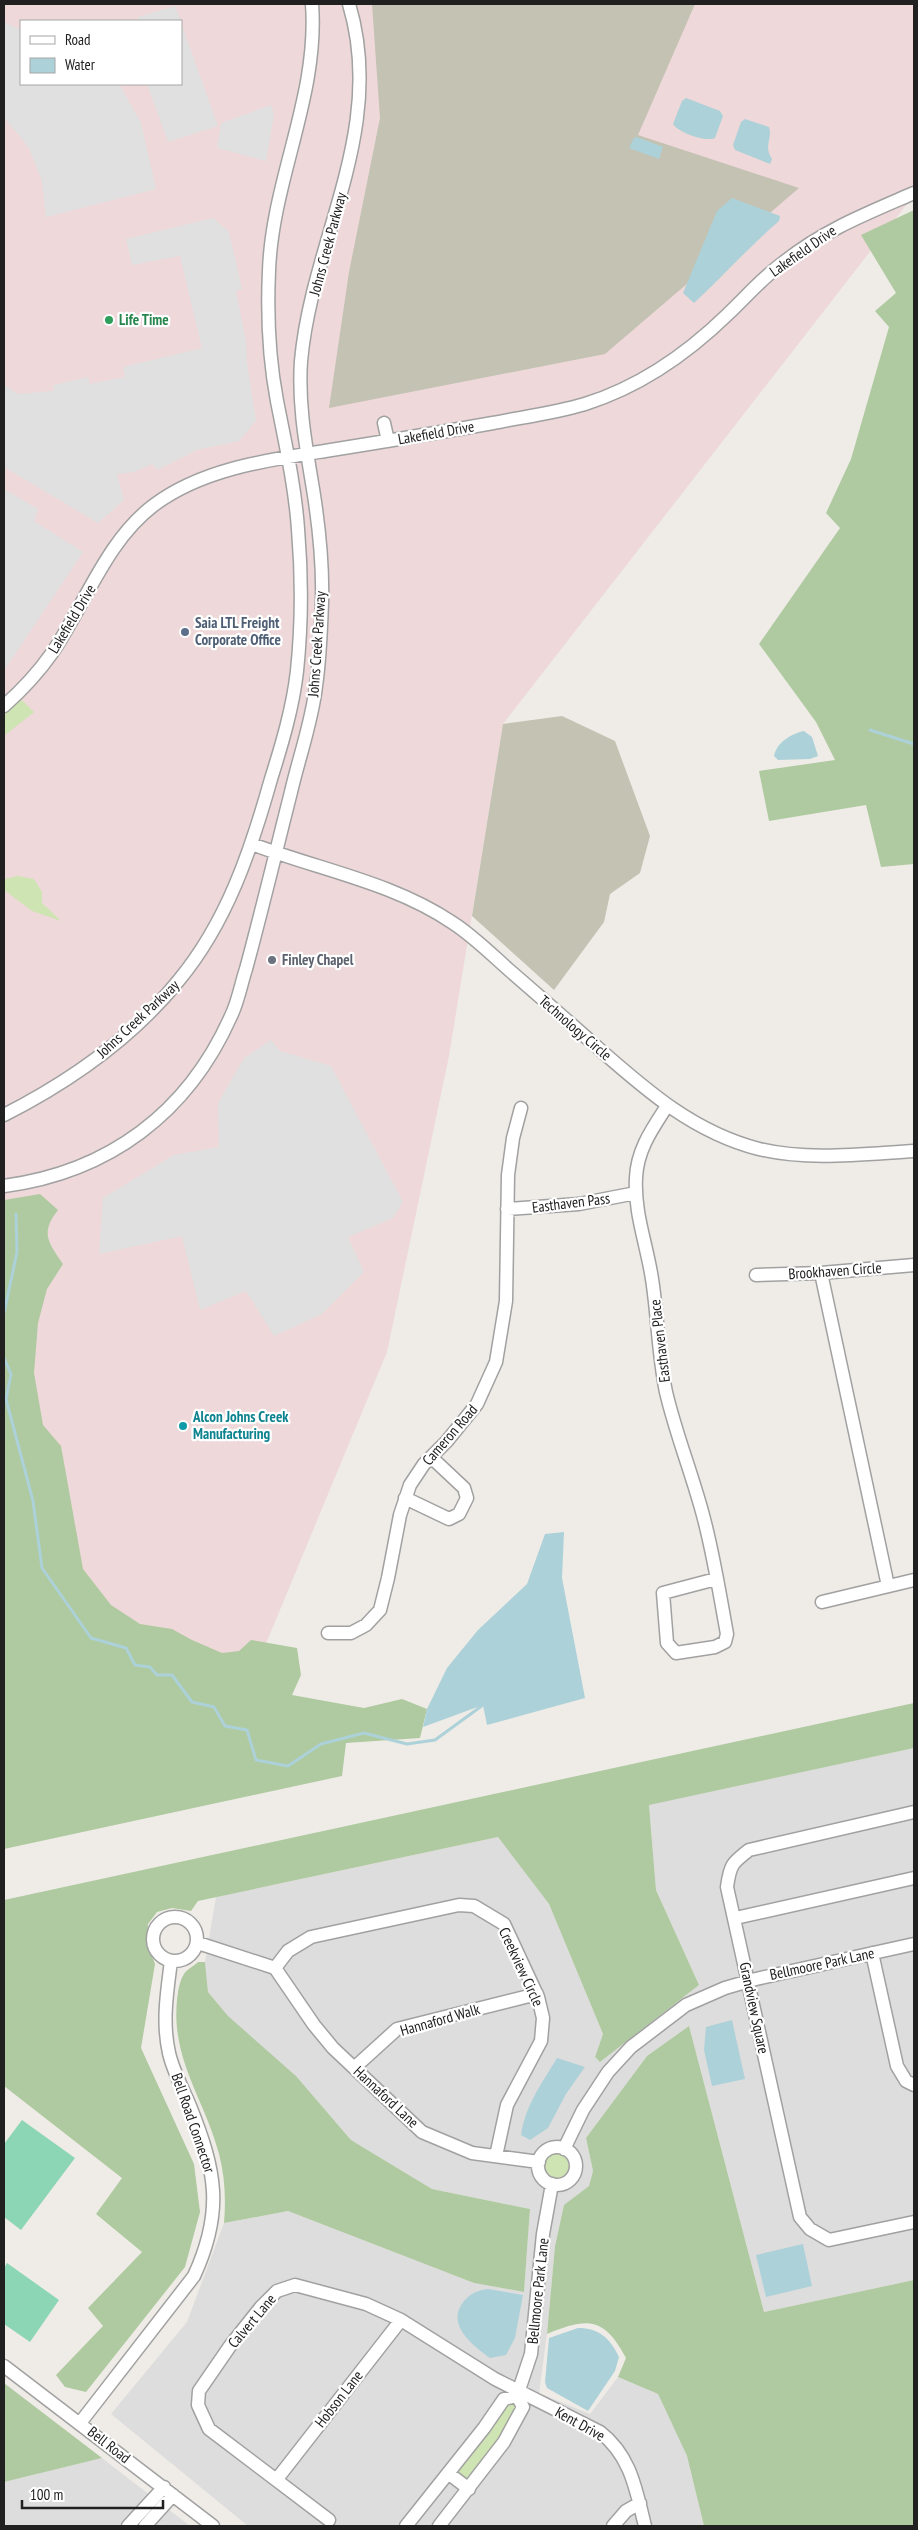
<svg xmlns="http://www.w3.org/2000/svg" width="918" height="2530" font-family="'PT Sans Narrow',sans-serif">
<rect width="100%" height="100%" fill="#efece7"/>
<!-- residential -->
<path fill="#dedddd" d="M 914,1748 L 914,2280 L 764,2312 L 689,2026 L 647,2056 L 586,2138 L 593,2171 L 589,2186 L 564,2206 L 555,2246 L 547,2334 L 539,2393 L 590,2414 L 618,2377 L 658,2394 L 687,2456 L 704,2526 L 248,2526 L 111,2414 L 187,2322 L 224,2223 L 288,2211 L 474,2283 L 524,2292 L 530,2209 L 432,2189 L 351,2140 L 296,2076 L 228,2017 L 208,1992 L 205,1962 L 216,1897 L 498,1837 L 549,1904 L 603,2034 L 595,2057 L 600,2062 L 699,1985 L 656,1890 L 649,1804 Z
M 102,2458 L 190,2526 L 4,2526 L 4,2482 Z"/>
<!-- commercial -->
<path fill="#eed8d9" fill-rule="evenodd" d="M 4,4 L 914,4 L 914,195 L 503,724 L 449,1056 L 387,1352 L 265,1646 L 4,1777 ZM 21,21 L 181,21 L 181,84 L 21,84 Z"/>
<!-- construction -->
<path fill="#c3c2b3" d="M 372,4 L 695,4 L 638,135 L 799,188 L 605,354 L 329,408 L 349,272 L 380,118 Z
M 562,716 L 615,741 L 650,836 L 640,873 L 610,894 L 604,922 L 554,990 L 472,916 L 503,724 Z"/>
<!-- grass -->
<path fill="#cee4b2" d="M 21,699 L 34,712 L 4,736 L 4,713 Z
M 18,876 L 34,879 L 42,892 L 42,903 L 61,921 L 32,911 L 4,890 L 4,879 Z
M545 2166a13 13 0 1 1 26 0a13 13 0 1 1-26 0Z
M 508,2402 L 516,2403 L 517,2414 L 472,2478 L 466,2479 L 461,2477 L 459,2471 Z"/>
<!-- forest -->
<path fill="#afcaa0" d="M 914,210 L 914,864 L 881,867 L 866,805 L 769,821 L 759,771 L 835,760 L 816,722 L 759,644 L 840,528 L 826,513 L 851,459 L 889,327 L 875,311 L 896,293 L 861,235 Z
M 40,1194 L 58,1210 C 40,1233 48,1242 63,1264 L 47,1289 L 38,1323 L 34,1373 L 43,1425 L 61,1446 L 83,1569 L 111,1605 L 140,1624 L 172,1629 L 192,1640 L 222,1653 L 239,1651 L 251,1640 L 297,1648 L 301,1675 L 292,1695 L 364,1708 L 402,1699 L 427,1709 L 420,1738 L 346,1743 L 342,1776 L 4,1849 L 4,1200 Z
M 914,1703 L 914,1748 L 649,1805 L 656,1890 L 699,1985 L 600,2062 L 595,2057 L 603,2034 L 549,1904 L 498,1837 L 198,1901 L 191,1911 L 172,1908 L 157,1912 L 148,1924 L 147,1943 L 155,1964 L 141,2048 L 194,2164 L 200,2212 L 185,2267 L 86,2392 L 65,2387 L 56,2375 L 103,2326 L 88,2308 L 142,2252 L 96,2214 L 122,2178 L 4,2086 L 4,1900 Z
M 198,1962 L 205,1962 L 208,1992 L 228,2016 L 296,2076 L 351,2140 L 432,2189 L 530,2209 L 524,2292 L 474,2283 L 288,2211 L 224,2223 C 226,2200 225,2177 219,2154 C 205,2100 171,2060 177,2000 C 178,1992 179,1982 184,1974 C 186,1970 194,1966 198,1962 Z
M 689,2026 L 764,2312 L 914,2280 L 914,2526 L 704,2526 L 687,2456 L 658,2394 L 618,2377 L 626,2358 C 604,2317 588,2317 547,2334 L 555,2246 L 564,2205 L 589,2186 L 593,2171 L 586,2138 L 647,2056 Z
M 4,2383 L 102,2458 L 4,2482 Z"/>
<!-- pitch -->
<path fill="#8dd6b5" d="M 22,2120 L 75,2158 L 21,2230 L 4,2217 L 4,2144 Z
M 7,2263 L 59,2300 L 30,2342 L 4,2324 L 4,2268 Z"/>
<!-- parking -->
<path fill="#e0e0e0" d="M 175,6 L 181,21 L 138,21 L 138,17 Z
M 4,22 L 21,30 L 21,84 L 119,84 L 141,123 L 156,189 L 46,217 L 42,181 L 29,148 L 4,117 Z
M 181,23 L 218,126 L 168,142 L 147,84 L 181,84 Z
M 271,105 L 274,115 L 266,161 L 217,148 L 221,123 Z
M 213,218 L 229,232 L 242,289 L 236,291 L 246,341 L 247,362 L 256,421 L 239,441 L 197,450 L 157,470 L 152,464 L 134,472 L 117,474 L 124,500 L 98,523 L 4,467 L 4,385 L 18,394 L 53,391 L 54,385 L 88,377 L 90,384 L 125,377 L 123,367 L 202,348 L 180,256 L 132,265 L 126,239 Z
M 4,489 L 38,509 L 34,521 L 83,552 L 5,669 Z
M 271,1040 L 280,1051 L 331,1066 L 403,1202 L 393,1218 L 348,1237 L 364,1272 L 322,1314 L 274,1336 L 246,1291 L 200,1310 L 182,1236 L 99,1254 L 103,1198 L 174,1155 L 219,1147 L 218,1103 L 244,1058 Z"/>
<!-- water -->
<path fill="#acd1d8" d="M 686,98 L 720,111 L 723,116 L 715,138 C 705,142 679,133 673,124 L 682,101 Z
M 745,119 L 769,127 C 773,139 763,145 772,159 L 770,164 L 735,150 L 733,145 L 741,122 Z
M 637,137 L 663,147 L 659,159 L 629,148 L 634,138 Z
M 732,198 L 780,216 L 779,221 C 749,247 723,276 694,303 L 683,293 L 717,211 Z
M 804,731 L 812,737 L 818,756 L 810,759 L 778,760 L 774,756 C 777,742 791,734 804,731 Z
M 564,1532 L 562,1578 L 585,1698 L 487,1725 L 483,1705 L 423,1727 L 427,1709 L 447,1668 L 478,1630 L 527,1584 L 545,1534 Z
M 732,2020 L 745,2079 L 712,2086 L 704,2050 L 706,2027 Z
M 557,2058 L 585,2067 L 566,2094 L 548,2128 L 530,2140 L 521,2135 C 525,2106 542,2083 557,2058 Z
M 803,2244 L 812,2286 L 766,2297 L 756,2255 Z
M 488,2289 L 523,2295 L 515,2338 L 506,2355 L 490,2358 C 472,2345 445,2324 464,2301 C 471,2293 478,2290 488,2289 Z
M 578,2328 C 599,2328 610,2338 619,2357 L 615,2371 L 588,2411 L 547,2388 L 545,2382 L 549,2338 Z"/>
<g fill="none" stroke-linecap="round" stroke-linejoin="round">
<!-- stream -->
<path stroke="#acd1d8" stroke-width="3" d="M 870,730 L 914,744
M 4,1313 L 17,1252 L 16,1214
M 4,1358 L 11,1374 L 6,1399 L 33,1501 L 42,1568 L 91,1638 L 126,1648 L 135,1665 L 150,1667 L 157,1675 L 172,1675 L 192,1702 L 214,1707 L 225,1726 L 247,1730 L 256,1760 L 288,1766 L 321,1744 L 364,1733 L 407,1744 L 435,1740 L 483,1705"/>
<defs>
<path id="minor" d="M 384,423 L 388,441
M 4,706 C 22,690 38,673 52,653 C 85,605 106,541 154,505 C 202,469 267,460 325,451 C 381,442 437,433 493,423 C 523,417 555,413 585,404 C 639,387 687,354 728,314 C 746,297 763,277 784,262 C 824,230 868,213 914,193
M 252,844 C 320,870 392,882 453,923 C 473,936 490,953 508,969 C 538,995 568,1021 597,1047 C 646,1090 693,1132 759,1149 C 809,1161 863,1154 914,1151
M 667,1106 C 652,1129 637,1150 636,1178 C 634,1213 647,1245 652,1279 C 658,1317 658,1354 666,1392 C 676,1435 693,1476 704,1519 C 714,1557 720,1596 727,1634 L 725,1642 L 715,1647 L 676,1653 L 667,1643 L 663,1593 L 716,1579
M 4,1115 C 69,1082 133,1037 179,980 C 227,922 251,850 271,779 C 282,744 293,707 297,671 C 302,623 302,576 298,529 C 295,486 285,442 277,401 C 269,359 267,314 269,271 C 272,180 319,96 312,4
M 4,1186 C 109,1172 188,1113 231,1016 C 238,1002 241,984 246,969 C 262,910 276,851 291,792 C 299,757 312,722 316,686 C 320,659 321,630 322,602 C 323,565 319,526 313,489 C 306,446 298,405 301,361 C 312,239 387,130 349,4
M 507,1209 L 579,1204 L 636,1193
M 821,1273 L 888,1586
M 756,1275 L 821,1273 L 914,1265
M 405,1498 L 449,1519 L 459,1514 L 467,1498 L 464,1488 L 431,1457
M 822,1602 L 914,1580
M 328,1633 L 351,1633 L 366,1625 L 380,1610 L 388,1578 L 400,1515 L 410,1485 L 424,1464 L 447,1441 L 477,1404 L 496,1362 L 506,1301 L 508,1175 L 513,1138 L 521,1108
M 914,1812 L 749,1850 C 732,1863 730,1865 727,1887 L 800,2217 L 810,2229 L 829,2240 L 914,2222
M153 1939a22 22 0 1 1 44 0a22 22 0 1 1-44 0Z
M 740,1917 L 914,1878
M 198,1943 L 275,1968
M 872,1953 L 897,2066 L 906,2081 L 914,2085
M 275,1968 L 288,1951 L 311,1937 L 459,1905 L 474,1906 L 504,1924 L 538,1997 L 543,2018 L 541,2041 L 507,2105 L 496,2156
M 275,1968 L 314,2025 L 333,2048 L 422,2132 L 472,2153 L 539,2162
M 354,2068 L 397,2029 L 537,1994
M538 2166a19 19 0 1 1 38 0a19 19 0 1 1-38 0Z
M 564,2149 L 583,2110 L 608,2072 L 631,2047 L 686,2005 L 725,1988 L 756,1979 L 914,1944
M 4,2366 L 213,2526
M 517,2396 L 531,2354 L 543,2234 L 552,2184
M 80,2423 L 194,2276 C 224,2211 216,2171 190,2106 C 183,2089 173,2071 169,2053 C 162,2022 167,1992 171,1961
M 448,2473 L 469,2489
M 277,2479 L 401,2320
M 329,2520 L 209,2429 L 198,2405 L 199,2391 L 230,2346 L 261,2307 L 277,2291 L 295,2285 L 366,2304 L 401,2320 L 495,2379 L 600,2432 C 631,2456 636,2490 645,2526
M 128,2526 L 164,2487
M 145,2526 L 173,2495
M 406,2526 L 484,2428 L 504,2399 L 517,2396
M 439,2526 L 504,2442 L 523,2407 L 517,2396
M 613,2526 L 626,2511 L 640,2503"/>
</defs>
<!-- minor casing -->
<use href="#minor" stroke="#a1a1a1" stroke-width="15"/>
<!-- minor -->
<use href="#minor" stroke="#fff" stroke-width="12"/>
</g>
<!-- markers -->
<circle fill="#2e9e5b" stroke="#fff" stroke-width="2" cx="109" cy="320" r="5"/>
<circle fill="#5c6f8a" stroke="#fff" stroke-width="2" cx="185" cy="632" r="5"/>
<circle fill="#6b7280" stroke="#fff" stroke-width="2" cx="272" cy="960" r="5"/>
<circle fill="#0f9aa8" stroke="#fff" stroke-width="2" cx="183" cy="1426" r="5"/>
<g text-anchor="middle" stroke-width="4.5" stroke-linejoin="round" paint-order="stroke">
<!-- street labels -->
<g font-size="15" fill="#202020" stroke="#fff">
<text transform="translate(328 244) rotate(-75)" y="5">Johns Creek Parkway</text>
<text transform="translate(803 251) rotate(-35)" y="5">Lakefield Drive</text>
<text transform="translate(436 433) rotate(-10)" y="5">Lakefield Drive</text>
<text transform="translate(72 619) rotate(-59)" y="5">Lakefield Drive</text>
<text transform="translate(317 644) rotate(-86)" y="5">Johns Creek Parkway</text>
<text transform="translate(138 1019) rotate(-43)" y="5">Johns Creek Parkway</text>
<text transform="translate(575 1028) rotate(41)" y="5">Technology Circle</text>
<text transform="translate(571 1203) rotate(-7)" y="5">Easthaven Pass</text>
<text transform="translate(835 1271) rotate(-4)" y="5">Brookhaven Circle</text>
<text transform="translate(660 1341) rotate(-97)" y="5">Easthaven Place</text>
<text transform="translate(450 1435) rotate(-49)" y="5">Cameron Road</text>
<text transform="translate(822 1964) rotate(-12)" y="5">Bellmoore Park Lane</text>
<text transform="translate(521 1967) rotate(65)" y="5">Creekview Circle</text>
<text transform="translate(754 2008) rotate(78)" y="5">Grandview Square</text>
<text transform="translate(440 2020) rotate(-16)" y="5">Hannaford Walk</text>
<text transform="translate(386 2097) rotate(43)" y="5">Hannaford Lane</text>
<text transform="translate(193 2123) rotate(71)" y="5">Bell Road Connector</text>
<text transform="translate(538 2291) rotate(-84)" y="5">Bellmoore Park Lane</text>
<text transform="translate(252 2321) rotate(-50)" y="5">Calvert Lane</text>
<text transform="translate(339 2399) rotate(-52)" y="5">Hobson Lane</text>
<text transform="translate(580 2424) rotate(29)" y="5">Kent Drive</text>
<text transform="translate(109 2445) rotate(38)" y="5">Bell Road</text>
</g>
<!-- leisure labels -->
<g font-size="15" font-weight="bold" fill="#27864d" stroke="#fff" text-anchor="start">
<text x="119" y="325">Life Time</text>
</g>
<!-- service labels -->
<g font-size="15" font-weight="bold" fill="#4e5e75" stroke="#fff" text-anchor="start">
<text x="195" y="628">Saia LTL Freight<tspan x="195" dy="17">Corporate Office</tspan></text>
</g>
<!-- worship labels -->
<g font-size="15" font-weight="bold" fill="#5b616d" stroke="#fff" text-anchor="start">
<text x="282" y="965">Finley Chapel</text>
</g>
<!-- culture labels -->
<g font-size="15" font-weight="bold" fill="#0d838f" stroke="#fff" text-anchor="start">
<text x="193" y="1422">Alcon Johns Creek<tspan x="193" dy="17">Manufacturing</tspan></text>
</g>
</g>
<!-- border -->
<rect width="918" height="2530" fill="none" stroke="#202020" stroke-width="10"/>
<!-- legend -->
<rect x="20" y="20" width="162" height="65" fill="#ffffff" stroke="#a6a6a6"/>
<rect x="30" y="36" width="25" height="8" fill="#ffffff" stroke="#a6a6a6"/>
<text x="65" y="45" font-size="15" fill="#202020">Road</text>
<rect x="30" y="58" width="25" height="15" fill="#acd1d8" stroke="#a6a6a6"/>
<text x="65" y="70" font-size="15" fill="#202020">Water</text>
<!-- scale -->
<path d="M22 2500v8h141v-8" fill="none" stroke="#202020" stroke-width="2.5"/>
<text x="30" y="2500" font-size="15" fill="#202020" stroke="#ffffff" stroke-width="4" paint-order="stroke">100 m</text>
</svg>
